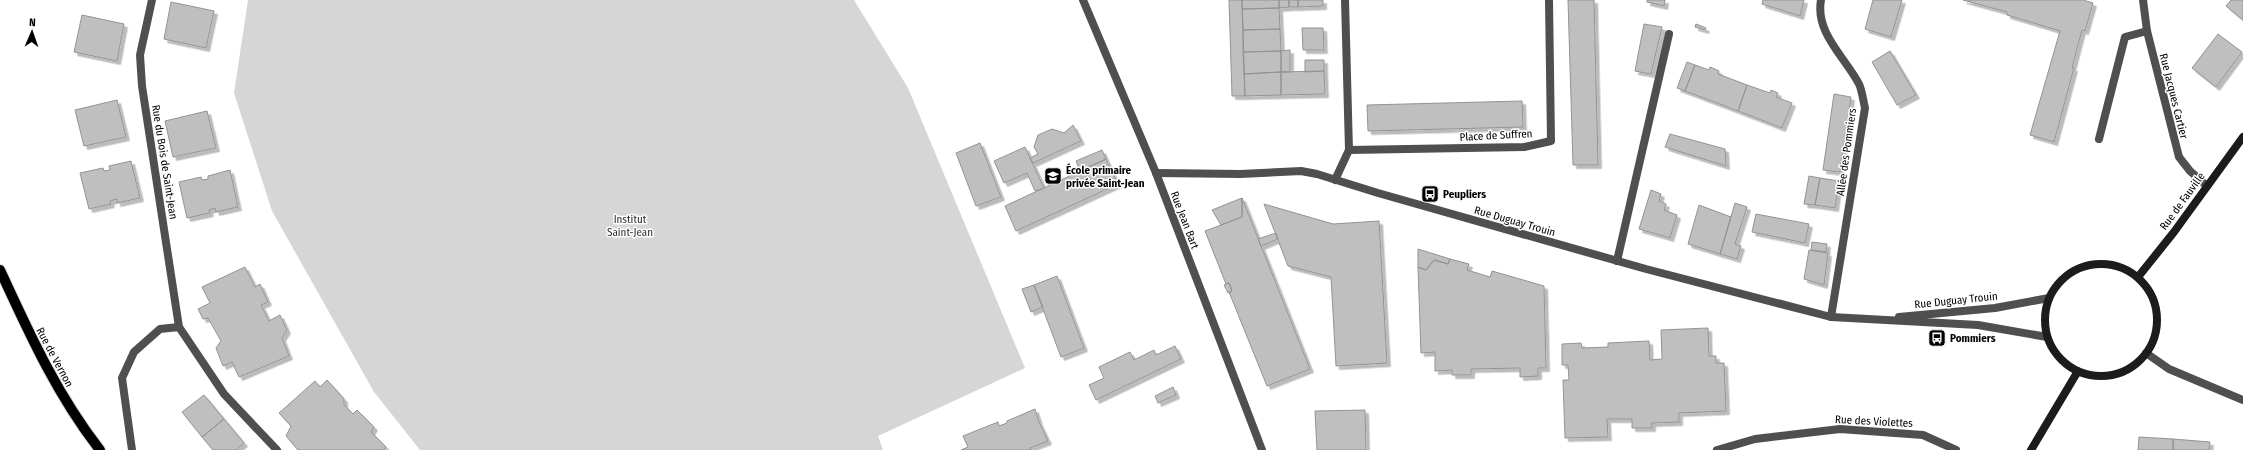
<svg xmlns="http://www.w3.org/2000/svg" width="2243" height="450" font-family="'Fira Sans Condensed',sans-serif">
<defs>
<filter id="shadow"><feDropShadow dx="3.5" dy="3.5" stdDeviation="0" flood-color="#0004"/></filter>
</defs>
<rect width="100%" height="100%" fill="#fff"/>
<!-- green -->
<path fill="#d6d6d6" d="M 248,0 L 854,0 L 908,88 L 1025,368 L 878,436 L 883,450 L 420,450 L 374,392 L 272,211 L 234,93 Z"/>
<!-- building -->
<path fill="#bfbfbf" stroke="#939393" filter="url(#shadow)" d="M 1229,0 L 1242,0 L 1245,96 L 1232,96 Z
M 1242,0 L 1279,0 L 1279,8 L 1242,9 Z
M 1279,0 L 1289,0 L 1289,7 L 1279,8 Z
M 1289,0 L 1298,0 L 1298,7 L 1289,7 Z
M 1298,0 L 1323,0 L 1323,6 L 1298,7 Z
M 1568,0 L 1594,0 L 1598,165 L 1573,165 Z
M 1647,0 L 1665,0 L 1664,6 L 1647,2 Z
M 1763,0 L 1804,0 L 1800,16 L 1762,4 Z
M 1873,0 L 1902,0 L 1891,37 L 1865,29 Z
M 1963,0 L 2083,0 L 2093,3 L 2085,31 L 2082,30 L 2072,68 L 2074,68 L 2054,142 L 2030,135 L 2060,31 L 2007,15 L 2007,12 Z
M 2231,0 L 2243,0 L 2243,20 L 2226,6 Z
M 171,2 L 214,11 L 206,48 L 164,39 Z
M 1279,8 L 1280,29 L 1243,30 L 1242,9 Z
M 82,15 L 124,24 L 117,61 L 74,52 Z
M 1644,24 L 1662,27 L 1651,74 L 1635,71 Z
M 1696,24 L 1706,28 L 1705,30 L 1695,27 Z
M 1302,28 L 1323,28 L 1324,50 L 1303,50 Z
M 1280,29 L 1281,51 L 1243,52 L 1243,30 Z
M 2218,34 L 2242,52 L 2216,87 L 2192,68 Z
M 1290,50 L 1290,72 L 1281,72 L 1281,51 Z
M 1281,51 L 1281,72 L 1244,74 L 1243,52 Z
M 1890,51 L 1916,95 L 1897,105 L 1872,62 Z
M 1305,60 L 1324,60 L 1324,71 L 1305,72 Z
M 1687,62 L 1695,65 L 1685,91 L 1677,88 Z
M 1695,65 L 1709,70 L 1710,67 L 1719,71 L 1718,74 L 1747,85 L 1738,111 L 1685,91 Z
M 1324,71 L 1325,94 L 1281,95 L 1281,72 Z
M 1281,72 L 1281,95 L 1245,96 L 1244,74 Z
M 1747,85 L 1770,93 L 1771,90 L 1778,93 L 1776,97 L 1792,103 L 1782,128 L 1738,111 Z
M 1834,94 L 1851,97 L 1840,172 L 1823,170 Z
M 117,100 L 126,137 L 84,146 L 75,110 Z
M 1522,101 L 1523,127 L 1368,131 L 1367,105 Z
M 207,111 L 216,148 L 173,157 L 165,121 Z
M 1073,125 L 1081,141 L 1033,163 L 1030,158 L 1038,154 L 1034,147 L 1038,135 L 1052,129 L 1064,133 Z
M 1670,134 L 1725,149 L 1726,166 L 1665,147 Z
M 980,143 L 1001,197 L 976,206 L 956,153 Z
M 1025,147 L 1044,188 L 1035,191 L 1027,173 L 1004,183 L 994,161 Z
M 1102,150 L 1106,159 L 1080,171 L 1076,161 Z
M 1106,159 L 1118,184 L 1016,231 L 1005,206 Z
M 131,161 L 140,198 L 117,203 L 117,199 L 110,201 L 111,204 L 89,209 L 80,173 L 103,168 L 104,171 L 110,170 L 109,166 Z
M 230,170 L 238,207 L 216,212 L 215,208 L 209,210 L 210,213 L 187,218 L 179,182 L 201,177 L 202,180 L 208,179 L 208,176 Z
M 1809,176 L 1820,178 L 1815,205 L 1804,204 Z
M 1820,178 L 1839,181 L 1835,208 L 1815,205 Z
M 1651,190 L 1661,194 L 1659,201 L 1666,204 L 1664,210 L 1677,215 L 1670,238 L 1639,229 Z
M 1242,198 L 1242,217 L 1221,225 L 1212,210 Z
M 1242,198 L 1310,369 L 1267,386 L 1229,292 L 1232,291 L 1229,283 L 1226,284 L 1205,231 L 1242,217 Z
M 1735,203 L 1747,207 L 1735,244 L 1741,246 L 1737,259 L 1720,254 Z
M 1264,204 L 1333,224 L 1379,221 L 1387,363 L 1336,366 L 1331,277 L 1288,266 Z
M 1699,205 L 1731,217 L 1720,254 L 1688,244 Z
M 1756,214 L 1809,224 L 1805,243 L 1752,232 Z
M 1276,233 L 1278,239 L 1261,246 L 1258,239 Z
M 1812,242 L 1827,244 L 1826,252 L 1811,250 Z
M 1418,249 L 1450,259 L 1448,264 L 1434,260 L 1426,270 L 1418,267 Z
M 1809,250 L 1828,253 L 1824,285 L 1804,279 Z
M 1450,259 L 1469,264 L 1467,270 L 1490,277 L 1492,271 L 1544,286 L 1546,368 L 1538,368 L 1538,376 L 1520,377 L 1520,368 L 1471,369 L 1471,375 L 1452,375 L 1452,370 L 1435,371 L 1435,352 L 1421,353 L 1418,267 L 1426,270 L 1434,260 L 1448,264 Z
M 245,267 L 255,287 L 260,284 L 268,302 L 261,305 L 269,321 L 280,315 L 287,330 L 282,338 L 289,356 L 239,377 L 232,362 L 223,366 L 216,348 L 221,341 L 208,318 L 203,319 L 198,309 L 210,303 L 202,287 Z
M 1057,276 L 1084,348 L 1061,357 L 1034,285 Z
M 1229,283 L 1232,291 L 1228,293 L 1224,285 Z
M 1034,285 L 1043,307 L 1031,312 L 1022,289 Z
M 1708,328 L 1709,356 L 1716,356 L 1716,363 L 1724,363 L 1726,411 L 1679,413 L 1679,422 L 1652,423 L 1652,428 L 1632,428 L 1632,419 L 1607,419 L 1608,437 L 1565,438 L 1563,380 L 1569,380 L 1568,365 L 1562,365 L 1562,344 L 1581,343 L 1582,348 L 1608,347 L 1608,343 L 1649,341 L 1650,360 L 1662,359 L 1661,330 Z
M 1175,346 L 1181,359 L 1096,400 L 1089,385 L 1104,378 L 1099,367 L 1130,352 L 1134,360 L 1154,350 L 1156,355 Z
M 327,380 L 344,399 L 344,405 L 353,414 L 357,410 L 374,427 L 371,432 L 386,447 L 383,450 L 298,450 L 286,436 L 291,426 L 279,413 L 315,381 L 320,387 Z
M 1173,387 L 1176,395 L 1158,403 L 1155,396 Z
M 204,395 L 224,419 L 202,437 L 182,412 Z
M 1035,409 L 1039,422 L 1048,441 L 1030,448 L 1031,450 L 961,450 L 968,447 L 963,436 L 998,422 L 999,426 L 1007,423 L 1007,421 Z
M 1365,410 L 1366,450 L 1317,450 L 1315,411 Z
M 224,419 L 244,443 L 236,450 L 213,450 L 202,437 Z
M 2139,437 L 2173,439 L 2173,450 L 2138,450 Z
M 2173,439 L 2210,442 L 2209,450 L 2173,450 Z"/>
<g fill="none" stroke-linecap="round" stroke-linejoin="round">
<defs>
<path id="primary" d="M 0,270 C 29,333 57,395 100,450"/>
</defs>
<!-- primary casing -->
<use href="#primary" stroke="#dbdbdb" stroke-width="12"/>
<!-- service -->
<path stroke="#4f4f4f" stroke-width="8" d="M 2099,139 L 2125,37 L 2147,31
M 1617,261 L 1669,34"/>
<!-- minor -->
<path stroke="#4f4f4f" stroke-width="8" d="M 152,0 L 140,55 L 142,86 L 179,327 L 224,394 L 277,450
M 1083,0 L 1156,173 L 1262,450
M 1821,0 C 1815,33 1845,57 1859,84 C 1862,90 1863,100 1865,108 L 1831,317
M 2143,0 L 2147,31 L 2179,157 L 2190,171 L 2207,186
M 1349,150 L 1524,147 L 1551,141 L 1549,0
M 1335,180 L 1349,150 L 1345,0
M 132,450 L 122,378 L 134,352 L 160,329 L 179,327
M 1717,450 L 1755,439 L 1840,429 L 1923,435 L 1956,450"/>
<!-- tertiary -->
<path stroke="#4f4f4f" stroke-width="8" d="M 1156,173 L 1240,174 L 1301,171 L 1317,174 L 1378,193 L 1646,269 L 1831,317 L 1978,325 L 2047,337
M 1899,317 L 1995,308 L 2049,298
M 2146,353 L 2169,369 L 2243,400"/>
<!-- secondary -->
<path stroke="#1c1c1c" stroke-width="8" d="M2045 320a56 56 0 1 1 112 0a56 56 0 1 1-112 0Z
M 2138,277 L 2174,232 L 2243,137
M 2031,450 L 2078,371"/>
<!-- primary -->
<use href="#primary" stroke="#000" stroke-width="10"/>
</g>
<!-- icons -->
<defs>
<symbol id="school-square" viewBox="-11 -11 22 22"><rect x="-9" y="-9" width="18" height="18" rx="4" fill="#000" stroke="#fff"/><path d="M0-5L7-2L0 1L-7-2ZM-4 1L0 2.5L4 1V4Q0 6-4 4Z" fill="#fff"/></symbol>
<symbol id="bus-square" viewBox="-11 -11 22 22"><rect x="-9" y="-9" width="18" height="18" rx="4" fill="#000" stroke="#fff"/><path d="M-5-6H5V4H4V6H2V4H-2V6H-4V4H-5ZM-3.5-4V0h7V-4ZM-3.5 1.2v1.5H-2V1.2ZM2 1.2v1.5H3.5V1.2Z" fill="#fff"/></symbol>
</defs>
<g fill-rule="evenodd">
<use href="#school-square" x="1043" y="166" width="20" height="20"/>
<use href="#bus-square" x="1420" y="184" width="20" height="20"/>
<use href="#bus-square" x="1927" y="328" width="20" height="20"/>
</g>
<g text-anchor="middle" stroke-width="3" stroke-linejoin="round" paint-order="stroke">
<!-- street labels -->
<g font-size="11" fill="#000" stroke="#fff">
<text transform="translate(2174 96) rotate(76)" y="4">Rue Jacques Cartier</text>
<text transform="translate(1496 135) rotate(-3)" y="4">Place de Suffren</text>
<text transform="translate(1846 152) rotate(-82)" y="4">Allée des Pommiers</text>
<text transform="translate(165 162) rotate(81)" y="4">Rue du Bois de Saint-Jean</text>
<text transform="translate(2182 201) rotate(-54)" y="4">Rue de Fauville</text>
<text transform="translate(1185 220) rotate(69)" y="4">Rue Jean Bart</text>
<text transform="translate(1515 221) rotate(16)" y="4">Rue Duguay Trouin</text>
<text transform="translate(1956 300) rotate(-6)" y="4">Rue Duguay Trouin</text>
<text transform="translate(55 357) rotate(62)" y="4">Rue de Vernon</text>
<text transform="translate(1874 421) rotate(3)" y="4">Rue des Violettes</text>
</g>
<!-- poi labels -->
<g font-size="11" font-weight="bold" fill="#000" stroke="#fff" text-anchor="start">
<text x="1066" y="174">École primaire<tspan x="1066" dy="13">privée Saint-Jean</tspan></text>
<text x="1443" y="198">Peupliers</text>
<text x="1950" y="342">Pommiers</text>
</g>
<!-- park labels -->
<g font-size="11" fill="#2d2d2d" stroke="#fff">
<text x="630" y="223">Institut<tspan x="630" dy="13">Saint-Jean</tspan></text>
</g>
</g>
<!-- north arrow -->
<g transform="translate(32 32) rotate(2)" stroke="#ffffff" stroke-width="3" paint-order="stroke">
<path d="M0-3L7 15L0 10L-7 15Z" fill="#000000"/>
<text y="-6" font-size="11" font-weight="bold" text-anchor="middle" fill="#000000">N</text>
</g>
</svg>
